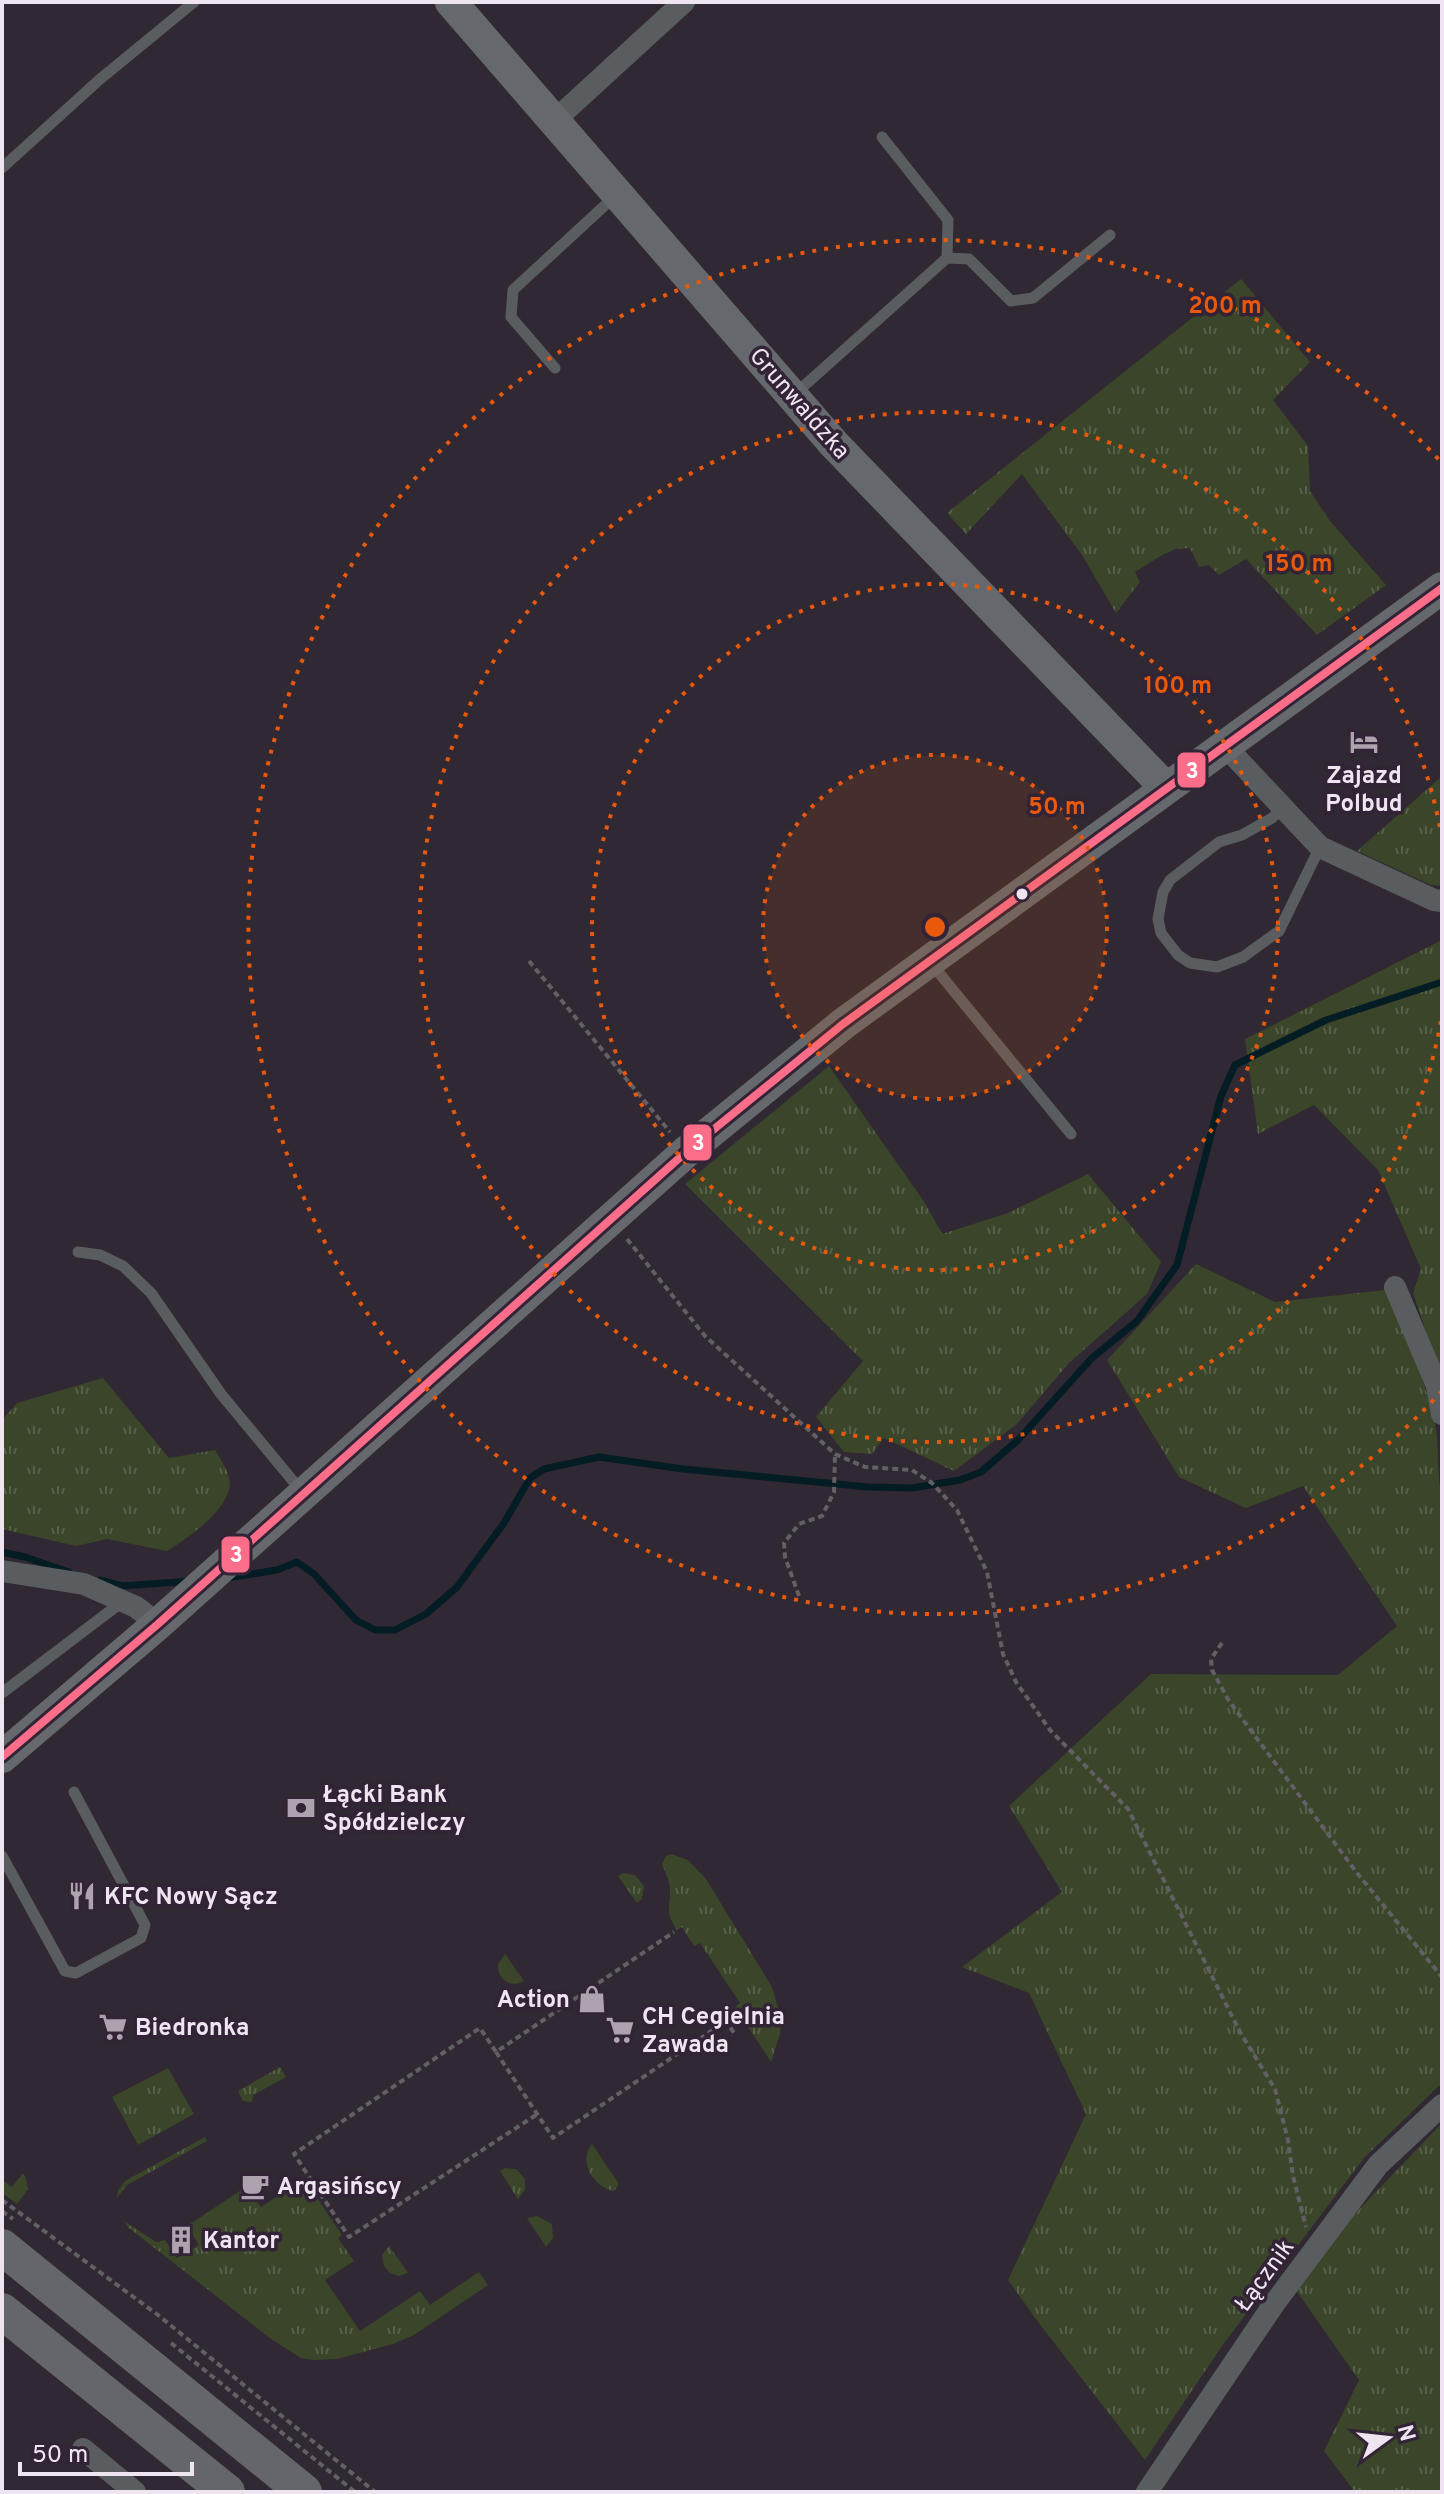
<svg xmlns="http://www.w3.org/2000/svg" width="1444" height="2494" font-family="Overpass,sans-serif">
<defs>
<pattern id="grass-tufts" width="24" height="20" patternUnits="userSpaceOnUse" patternTransform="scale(2)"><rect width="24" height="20" fill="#3a452a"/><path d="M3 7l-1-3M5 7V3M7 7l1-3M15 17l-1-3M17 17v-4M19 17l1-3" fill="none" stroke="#576049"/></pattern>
</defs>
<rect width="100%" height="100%" fill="#302832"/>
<!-- grass -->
<path fill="url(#grass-tufts)" d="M 1241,279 L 1310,362 L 1273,400 L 1308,446 L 1310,491 L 1330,521 L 1386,585 L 1317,635 L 1246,559 L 1219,575 L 1209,565 L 1199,567 L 1190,548 L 1176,549 L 1162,555 L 1135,572 L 1140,582 L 1116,613 L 1082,555 L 1022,474 L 966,534 L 947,513 Z
M 1442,776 L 1442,886 L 1431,885 L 1357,851 Z
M 1442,940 L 1442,1380 L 1413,1293 L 1421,1269 L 1378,1170 L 1314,1105 L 1258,1134 L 1245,1039 Z
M 829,1066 L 925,1203 L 942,1234 L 1008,1213 L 1088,1174 L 1161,1262 L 1147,1294 L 1068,1364 L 1017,1424 L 954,1471 L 884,1438 L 872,1454 L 844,1452 L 816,1417 L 863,1361 L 685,1184 Z
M 1196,1264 L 1275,1302 L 1386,1290 C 1403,1330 1426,1382 1435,1423 C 1440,1448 1436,1473 1442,1497 L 1442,2083 L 1364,2158 L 1222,2346 L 1145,2460 L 1038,2322 L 1008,2280 L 1086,2114 L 1029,1993 L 962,1967 L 1062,1892 L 1009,1806 L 1151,1674 L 1338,1675 L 1397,1626 L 1303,1486 L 1246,1508 L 1179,1477 L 1107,1360 Z
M 103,1378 L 169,1458 L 215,1450 C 220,1459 230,1473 230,1484 C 228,1511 188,1538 167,1551 L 107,1539 L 76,1546 L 2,1529 L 2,1420 L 17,1403 Z
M 671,1854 L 688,1860 L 706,1879 L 772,1987 L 781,2018 L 780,2034 L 771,2062 L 735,2007 L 740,2003 L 700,1943 L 694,1946 L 682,1927 L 677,1930 C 665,1911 670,1910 670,1890 C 670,1881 665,1872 662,1864 L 666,1856 Z
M 623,1873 L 635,1875 L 644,1886 L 642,1899 L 637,1903 L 618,1876 Z
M 505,1954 L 524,1981 C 510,1989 497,1979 498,1964 Z
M 280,2067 L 286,2077 L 253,2095 L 252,2102 L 243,2101 L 238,2091 Z
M 168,2068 L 194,2114 L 138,2145 L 112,2097 Z
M 1442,2123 L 1442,2492 L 1355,2492 L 1324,2451 L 1359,2380 L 1295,2289 L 1343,2226 Z
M 205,2137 L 207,2141 L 127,2185 L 117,2198 L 118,2190 L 125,2181 Z
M 592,2144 L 619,2184 L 614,2191 C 594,2188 577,2161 592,2144 Z
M 505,2168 L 516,2169 L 525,2179 L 525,2190 L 518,2199 L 500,2171 Z
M 23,2173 L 26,2178 L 28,2189 L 17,2204 L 2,2193 L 2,2180 L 12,2187 Z
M 309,2186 L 342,2235 L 338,2238 L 354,2261 L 325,2280 L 360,2331 L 420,2291 L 430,2305 L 479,2272 L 488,2285 L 414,2335 L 393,2344 L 337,2359 L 313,2360 L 301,2358 L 271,2339 L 129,2228 L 124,2221 L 156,2242 L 165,2240 L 177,2258 L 199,2245 L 187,2226 L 246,2187 L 261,2207 L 287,2190 L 292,2197 Z
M 537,2216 L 552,2224 L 553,2238 L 546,2247 L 527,2218 Z
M 389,2246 L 408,2273 L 399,2276 L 390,2273 L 384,2266 L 382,2255 Z"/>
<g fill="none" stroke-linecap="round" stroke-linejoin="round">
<!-- stream -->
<path stroke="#041c24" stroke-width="7" d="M 2,1552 L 25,1557 L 69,1572
M 227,1578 L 277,1570 L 297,1562 L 314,1574 L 356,1620 L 375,1630 L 395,1630 L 426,1614 L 457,1587 L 504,1523 L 530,1478 L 544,1469 L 599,1457 L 683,1469 L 868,1487 L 912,1488 L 960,1480 L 981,1472 L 1018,1440 L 1092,1358 L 1137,1321 L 1177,1265 L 1221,1096 L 1235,1065 L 1326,1020 L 1442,982
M 100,1580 L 122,1586 L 191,1581"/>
<!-- path -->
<path stroke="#626065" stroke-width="4" stroke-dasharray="6 4" stroke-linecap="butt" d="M 529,961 L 670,1132
M 627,1239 L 705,1336 L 835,1454 L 865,1467 L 912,1470 L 932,1483 L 957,1510 L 987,1572 L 1003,1654 L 1016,1682 L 1050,1730 L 1128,1809 L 1240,2032 L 1275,2089 L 1288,2140 L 1293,2176 L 1306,2227
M 799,1596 L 785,1557 L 784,1543 L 799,1524 L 822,1516 L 834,1492 L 835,1454
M 1222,1643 L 1211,1659 L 1212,1670 L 1229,1701 L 1357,1873 L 1442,1977
M 496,2052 L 553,2138 L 726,2021 L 734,2033
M 536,2115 L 349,2237 L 294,2154 L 480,2028 L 496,2052 L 674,1932
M 2,2200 L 158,2315 L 375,2492
M 2,2211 L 13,2219
M 171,2343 L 355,2492"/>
<!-- lane -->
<path stroke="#5a5d60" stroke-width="11" d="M 2,168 L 99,80 L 194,2
M 947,258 L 969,259 L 1011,301 L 1033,298 L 1110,235
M 555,368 L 511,317 L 513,290 L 614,197
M 796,393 L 947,258 L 948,220 L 882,137
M 1283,808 L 1272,818 L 1242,835 L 1219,842 L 1170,880 L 1163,892 L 1158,919 L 1161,933 L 1178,955 L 1190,963 L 1217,967 L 1243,957 L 1279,931 L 1320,847
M 930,962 L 1071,1134
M 78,1252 L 100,1255 L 123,1266 L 151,1293 L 221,1394 L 303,1493
M 2,1693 L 122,1602
M 2,1856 L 65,1971 L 76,1973 L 141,1938 L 145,1925 L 74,1792"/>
<!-- street -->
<path stroke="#5a5d60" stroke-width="22" d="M 554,121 L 684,2
M 1225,746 L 1320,847 L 1434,900 L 1442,901
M 1395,1287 L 1437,1386 L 1442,1414
M 2,1571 L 84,1584 L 136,1607 L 158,1624
M 83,2449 L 135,2492
M 1147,2492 L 1274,2304 L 1378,2165 L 1442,2105"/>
<!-- secondary -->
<path stroke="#65686c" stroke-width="32" d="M 451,2 L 834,444 L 1166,788
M 2,1757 L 158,1624 L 686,1152 L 843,1024 L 1442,588"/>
<!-- primary -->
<path stroke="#64666b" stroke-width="36" d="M 2,2247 L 304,2492
M 2,2311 L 227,2492"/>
<defs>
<path id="bus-1" d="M 2,1757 L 158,1624 L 686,1152 L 843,1024 L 1442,588"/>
</defs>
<!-- bus-1 casing -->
<use href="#bus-1" stroke="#322436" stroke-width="14"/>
<!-- bus-1 -->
<use href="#bus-1" stroke="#fb6d88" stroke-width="8"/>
</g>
<!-- distance rings -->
<circle cx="935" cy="927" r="172" fill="#e8590c" fill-opacity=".12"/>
<g fill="none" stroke="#e8590c" stroke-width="4" stroke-dasharray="4 8">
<circle cx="935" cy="927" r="172"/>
<circle cx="935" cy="927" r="343"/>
<path d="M1441 1021A515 515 0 1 1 1441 833"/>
<path d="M1442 1391A687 687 0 1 1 1442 463"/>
</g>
<!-- icons -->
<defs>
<symbol id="hotel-bare" viewBox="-9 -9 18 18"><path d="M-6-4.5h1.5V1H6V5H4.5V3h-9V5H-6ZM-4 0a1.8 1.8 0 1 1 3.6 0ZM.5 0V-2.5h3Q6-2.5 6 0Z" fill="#aca3ae" stroke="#322436" stroke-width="2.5" paint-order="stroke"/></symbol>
<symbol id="bank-bare" viewBox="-9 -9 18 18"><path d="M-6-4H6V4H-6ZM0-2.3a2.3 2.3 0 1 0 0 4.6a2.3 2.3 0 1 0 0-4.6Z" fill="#aca3ae" stroke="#322436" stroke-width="2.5" paint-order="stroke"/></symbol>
<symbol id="restaurant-bare" viewBox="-9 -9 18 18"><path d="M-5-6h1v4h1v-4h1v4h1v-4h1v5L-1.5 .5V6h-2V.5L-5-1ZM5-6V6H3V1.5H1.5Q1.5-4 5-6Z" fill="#aca3ae" stroke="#322436" stroke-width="2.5" paint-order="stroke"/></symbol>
<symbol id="shop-bare" viewBox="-9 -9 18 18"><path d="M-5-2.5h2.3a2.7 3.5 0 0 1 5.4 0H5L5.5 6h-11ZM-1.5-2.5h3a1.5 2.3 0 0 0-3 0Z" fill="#aca3ae" stroke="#322436" stroke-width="2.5" paint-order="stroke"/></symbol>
<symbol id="supermarket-bare" viewBox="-9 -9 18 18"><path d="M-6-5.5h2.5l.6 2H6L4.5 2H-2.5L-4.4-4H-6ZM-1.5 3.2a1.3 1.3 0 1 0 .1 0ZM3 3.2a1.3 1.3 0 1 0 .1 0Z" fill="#aca3ae" stroke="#322436" stroke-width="2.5" paint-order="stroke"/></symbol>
<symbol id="cafe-bare" viewBox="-9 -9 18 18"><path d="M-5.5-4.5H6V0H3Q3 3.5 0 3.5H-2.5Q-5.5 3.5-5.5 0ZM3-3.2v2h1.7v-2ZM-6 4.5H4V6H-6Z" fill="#aca3ae" stroke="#322436" stroke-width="2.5" paint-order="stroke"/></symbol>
<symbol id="building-bare" viewBox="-9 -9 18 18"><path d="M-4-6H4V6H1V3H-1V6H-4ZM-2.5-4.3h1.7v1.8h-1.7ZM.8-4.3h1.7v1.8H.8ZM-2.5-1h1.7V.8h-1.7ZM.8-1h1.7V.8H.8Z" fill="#aca3ae" stroke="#322436" stroke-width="2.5" paint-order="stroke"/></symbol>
</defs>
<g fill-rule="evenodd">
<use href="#hotel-bare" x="1344" y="722" width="40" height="40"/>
<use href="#bank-bare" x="281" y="1788" width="40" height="40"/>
<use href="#restaurant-bare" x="62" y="1876" width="40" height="40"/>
<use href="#shop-bare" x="572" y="1979" width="40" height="40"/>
<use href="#supermarket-bare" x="93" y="2007" width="40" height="40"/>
<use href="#supermarket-bare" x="600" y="2010" width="40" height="40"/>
<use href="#cafe-bare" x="235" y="2166" width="40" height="40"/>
<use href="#building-bare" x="161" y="2220" width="40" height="40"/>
</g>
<!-- markers -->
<circle fill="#eee5f0" stroke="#322436" stroke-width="3" cx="1022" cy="894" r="7"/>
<g text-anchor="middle" stroke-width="7" stroke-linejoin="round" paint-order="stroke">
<!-- street labels -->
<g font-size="24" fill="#eee5f0" stroke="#322436">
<text transform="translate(800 403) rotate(49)" y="8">Grunwaldzka</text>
<text transform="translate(1264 2275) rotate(-54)" y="8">Łącznik</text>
</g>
<!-- poi labels -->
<g font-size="24" font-weight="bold" fill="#eee5f0" stroke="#322436" text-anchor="start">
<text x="1364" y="783" text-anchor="middle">Zajazd<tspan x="1364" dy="28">Polbud</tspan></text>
<text x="323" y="1802">Łącki Bank<tspan x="323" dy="28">Spółdzielczy</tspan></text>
<text x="104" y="1904">KFC Nowy Sącz</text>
<text x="570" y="2007" text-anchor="end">Action</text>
<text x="642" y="2024">CH Cegielnia<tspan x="642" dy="28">Zawada</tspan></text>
<text x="135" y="2035">Biedronka</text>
<text x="277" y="2194">Argasińscy</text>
<text x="203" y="2248">Kantor</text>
</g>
</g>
<circle cx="935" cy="927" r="12" fill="#e8590c" stroke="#322436" stroke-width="4"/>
<g font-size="24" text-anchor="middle" font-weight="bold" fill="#e8590c" stroke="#322436" stroke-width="7" stroke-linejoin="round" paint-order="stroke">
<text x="1225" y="313">200 m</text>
<text x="1299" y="571">150 m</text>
<text x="1178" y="693">100 m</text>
<text x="1057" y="814">50 m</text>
</g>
<g stroke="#322436" stroke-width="3">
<rect x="1176" y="751" width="31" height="38" rx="8" fill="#fb6d88"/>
<rect x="682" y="1123" width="31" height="39" rx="8" fill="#fb6d88"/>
<rect x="220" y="1535" width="31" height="39" rx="8" fill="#fb6d88"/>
</g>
<g font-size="22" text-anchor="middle" font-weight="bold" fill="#fff">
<text x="1192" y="778">3</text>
<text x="698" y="1150">3</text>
<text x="236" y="1562">3</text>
</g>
<!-- border -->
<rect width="1444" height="2494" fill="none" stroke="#eee5f0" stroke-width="8"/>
<!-- north arrow -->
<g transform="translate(1388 2438) rotate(75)" stroke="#322436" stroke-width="6" paint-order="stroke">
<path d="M0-6L14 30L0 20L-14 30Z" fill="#eee5f0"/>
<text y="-12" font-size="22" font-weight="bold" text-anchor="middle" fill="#eee5f0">N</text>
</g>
<!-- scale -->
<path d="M20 2462v12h172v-12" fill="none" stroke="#eee5f0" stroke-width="4"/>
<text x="32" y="2462" font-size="24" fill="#eee5f0" stroke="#322436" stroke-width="6" paint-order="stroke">50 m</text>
</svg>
